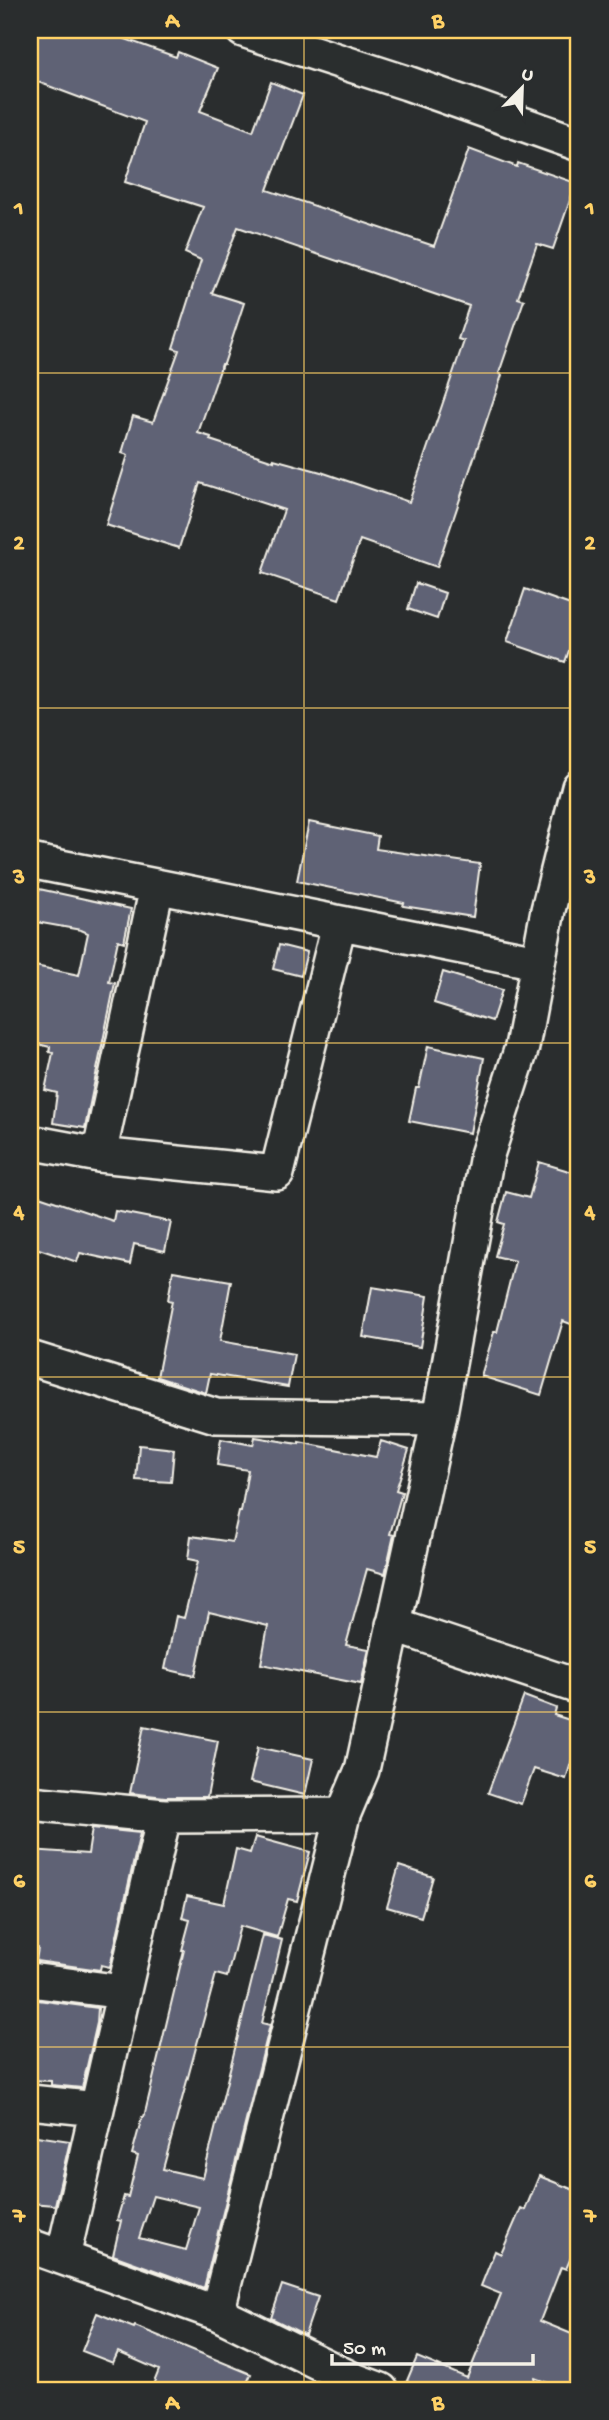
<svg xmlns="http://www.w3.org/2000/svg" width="609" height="2420" font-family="'Gochi Hand',sans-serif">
<rect width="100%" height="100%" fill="#2a2d2e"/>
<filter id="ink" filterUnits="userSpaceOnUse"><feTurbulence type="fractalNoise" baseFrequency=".0143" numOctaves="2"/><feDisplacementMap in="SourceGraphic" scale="14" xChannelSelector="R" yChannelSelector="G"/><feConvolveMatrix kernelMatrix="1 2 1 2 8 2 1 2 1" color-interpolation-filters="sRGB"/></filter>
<g filter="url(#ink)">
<!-- building -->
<path fill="#5f6274" stroke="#f4f1e8" stroke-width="2" fill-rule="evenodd" d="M 36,30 L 100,30 L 176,57 L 178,52 L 218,68 L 200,111 L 253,131 L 271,82 L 303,95 L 267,190 L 434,246 L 469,149 L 517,167 L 518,163 L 576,183 L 553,249 L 537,244 L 518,298 L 524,300 L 499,373 L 502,375 L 437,567 L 360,540 L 339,599 L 262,573 L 284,510 L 200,483 L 179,548 L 106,525 L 128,455 L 122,453 L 133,416 L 153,422 L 179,350 L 173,348 L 201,260 L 185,253 L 203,207 L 125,182 L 145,122 L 30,79 L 30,45 ZM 238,227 L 469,306 L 458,339 L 464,341 L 409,502 L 321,472 L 274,459 L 274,461 L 210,440 L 211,437 L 198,433 L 222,364 L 224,364 L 244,303 L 212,293 Z
M 416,583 L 445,593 L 437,619 L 408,609 Z
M 525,589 L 579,608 L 579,622 L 565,662 L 507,642 Z
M 309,822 L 378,836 L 376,849 L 480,864 L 473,917 L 403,906 L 404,903 L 297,881 Z
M 30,887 L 131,909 L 124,942 L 118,940 L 109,982 L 115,983 L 85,1128 L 53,1123 L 57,1093 L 45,1090 L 53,1053 L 49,1052 L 50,1047 L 30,1042 L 30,965 L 79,975 L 88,933 L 81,930 L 30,921 Z
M 279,945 L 307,952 L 301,976 L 273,969 Z
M 443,972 L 502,990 L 492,1021 L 434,1003 Z
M 428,1046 L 484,1058 L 470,1133 L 409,1121 L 416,1088 L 419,1088 Z
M 539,1162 L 579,1174 L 579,1327 L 563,1321 L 541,1395 L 481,1376 L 494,1332 L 497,1332 L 515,1261 L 495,1256 L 504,1224 L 498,1222 L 506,1192 L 529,1198 Z
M 30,1193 L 113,1221 L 115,1211 L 171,1222 L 165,1251 L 134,1244 L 130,1264 L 80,1253 L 77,1262 L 30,1246 Z
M 173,1271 L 231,1281 L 220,1341 L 294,1354 L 288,1387 L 210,1374 L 206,1393 L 157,1377 L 172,1301 L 168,1300 Z
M 372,1287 L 428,1296 L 420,1347 L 363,1337 Z
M 255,1437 L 299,1444 L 299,1442 L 376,1457 L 381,1441 L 409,1450 L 396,1490 L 402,1492 L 390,1534 L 394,1535 L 385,1574 L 367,1569 L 346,1645 L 369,1649 L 361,1684 L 261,1664 L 268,1626 L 209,1612 L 195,1676 L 165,1669 L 176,1616 L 184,1618 L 198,1561 L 188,1559 L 191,1536 L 232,1542 L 239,1512 L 241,1512 L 248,1470 L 217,1465 L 221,1439 L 253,1445 Z
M 139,1445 L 174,1449 L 171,1482 L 136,1480 Z
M 524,1696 L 556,1708 L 554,1715 L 579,1723 L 579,1737 L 566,1779 L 534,1769 L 521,1804 L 488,1793 Z
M 144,1726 L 218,1741 L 207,1797 L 165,1797 L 130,1793 Z
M 258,1747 L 313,1759 L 305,1795 L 250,1782 Z
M 92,1828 L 140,1833 L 110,1967 L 101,1965 L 100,1970 L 36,1961 L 38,1948 L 30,1947 L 30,1850 L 88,1854 Z
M 255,1837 L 310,1852 L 297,1901 L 288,1899 L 277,1937 L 240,1926 L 227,1977 L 216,1974 L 163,2169 L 203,2178 L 263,1935 L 282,1940 L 262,2023 L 270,2025 L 204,2288 L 113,2255 L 121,2221 L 117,2220 L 124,2196 L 128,2197 L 138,2156 L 132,2154 L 142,2117 L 144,2117 L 184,1950 L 182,1950 L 190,1920 L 182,1918 L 187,1896 L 224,1904 L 236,1849 L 250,1853 ZM 153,2196 L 199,2207 L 186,2250 L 139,2238 Z
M 399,1866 L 433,1877 L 421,1917 L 387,1907 Z
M 30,1999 L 98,2008 L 97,2023 L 82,2088 L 51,2085 L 51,2081 L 30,2080 Z
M 30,2135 L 70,2141 L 55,2205 L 30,2203 Z
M 539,2176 L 579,2192 L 579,2239 L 566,2269 L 561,2267 L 540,2321 L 579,2337 L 579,2390 L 566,2390 L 535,2378 L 531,2390 L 403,2390 L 417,2357 L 467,2378 L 501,2294 L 481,2286 L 495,2251 L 501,2254 L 521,2208 L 525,2210 Z
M 282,2285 L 318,2297 L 305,2335 L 271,2318 Z
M 97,2313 L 134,2328 L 135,2326 L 251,2374 L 244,2390 L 165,2390 L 153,2385 L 159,2370 L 118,2352 L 113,2363 L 82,2351 Z"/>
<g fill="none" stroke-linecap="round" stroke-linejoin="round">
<defs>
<path id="minor" d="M 243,30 L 407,83 L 579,144
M 30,861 L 537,962
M 30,1142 L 99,1155 L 277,1173 L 339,924
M 99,1155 L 157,887
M 30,1358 L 216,1416 L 439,1419
M 393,1625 L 579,1687
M 30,1803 L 164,1816 L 343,1815 L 362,1770 L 439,1419 L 487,1155 L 522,1047 L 548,910 L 579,787
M 30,1980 L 123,1992
M 30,2102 L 97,2109
M 30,2246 L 217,2313 L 354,2380 L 381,2390
M 63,2257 L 164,1816
M 217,2313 L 343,1815"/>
</defs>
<!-- minor casing -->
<use href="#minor" stroke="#f4f1e8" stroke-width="38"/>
<!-- minor -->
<use href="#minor" stroke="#2a2d2e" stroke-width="33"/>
</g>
</g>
<!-- grid -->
<path fill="none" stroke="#ffd166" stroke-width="2" stroke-opacity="0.55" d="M 304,30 L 304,2390M 30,373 L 579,373M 30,708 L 579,708M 30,1043 L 579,1043M 30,1377 L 579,1377M 30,1712 L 579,1712M 30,2047 L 579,2047"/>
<!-- margin -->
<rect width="609" height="2420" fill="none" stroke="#2a2d2e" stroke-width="77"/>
<!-- north arrow -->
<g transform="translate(522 88) rotate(23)" stroke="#2a2d2e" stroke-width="5" paint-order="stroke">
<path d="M0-5L12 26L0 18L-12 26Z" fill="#f4f1e8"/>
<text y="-10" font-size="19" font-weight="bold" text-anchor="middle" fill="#f4f1e8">U</text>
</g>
<!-- scale -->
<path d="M332 2354v10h201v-10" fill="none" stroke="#f4f1e8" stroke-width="3.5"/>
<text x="343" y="2354" font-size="21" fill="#f4f1e8" stroke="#2a2d2e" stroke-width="5" paint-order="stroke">50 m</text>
<rect x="38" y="38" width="532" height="2344" fill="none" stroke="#ffd166" stroke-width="2.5"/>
<g font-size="23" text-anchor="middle" font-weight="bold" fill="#ffd166">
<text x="172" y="27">A</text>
<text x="438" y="27">B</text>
<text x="19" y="214">1</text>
<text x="590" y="214">1</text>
<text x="19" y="549">2</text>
<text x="590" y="549">2</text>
<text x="19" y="883">3</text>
<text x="590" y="883">3</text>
<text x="19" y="1218">4</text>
<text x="590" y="1218">4</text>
<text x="19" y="1553">5</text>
<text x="590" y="1553">5</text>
<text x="19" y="1887">6</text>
<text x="590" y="1887">6</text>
<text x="19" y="2222">7</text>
<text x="590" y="2222">7</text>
<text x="172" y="2409">A</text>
<text x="438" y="2409">B</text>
</g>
</svg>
